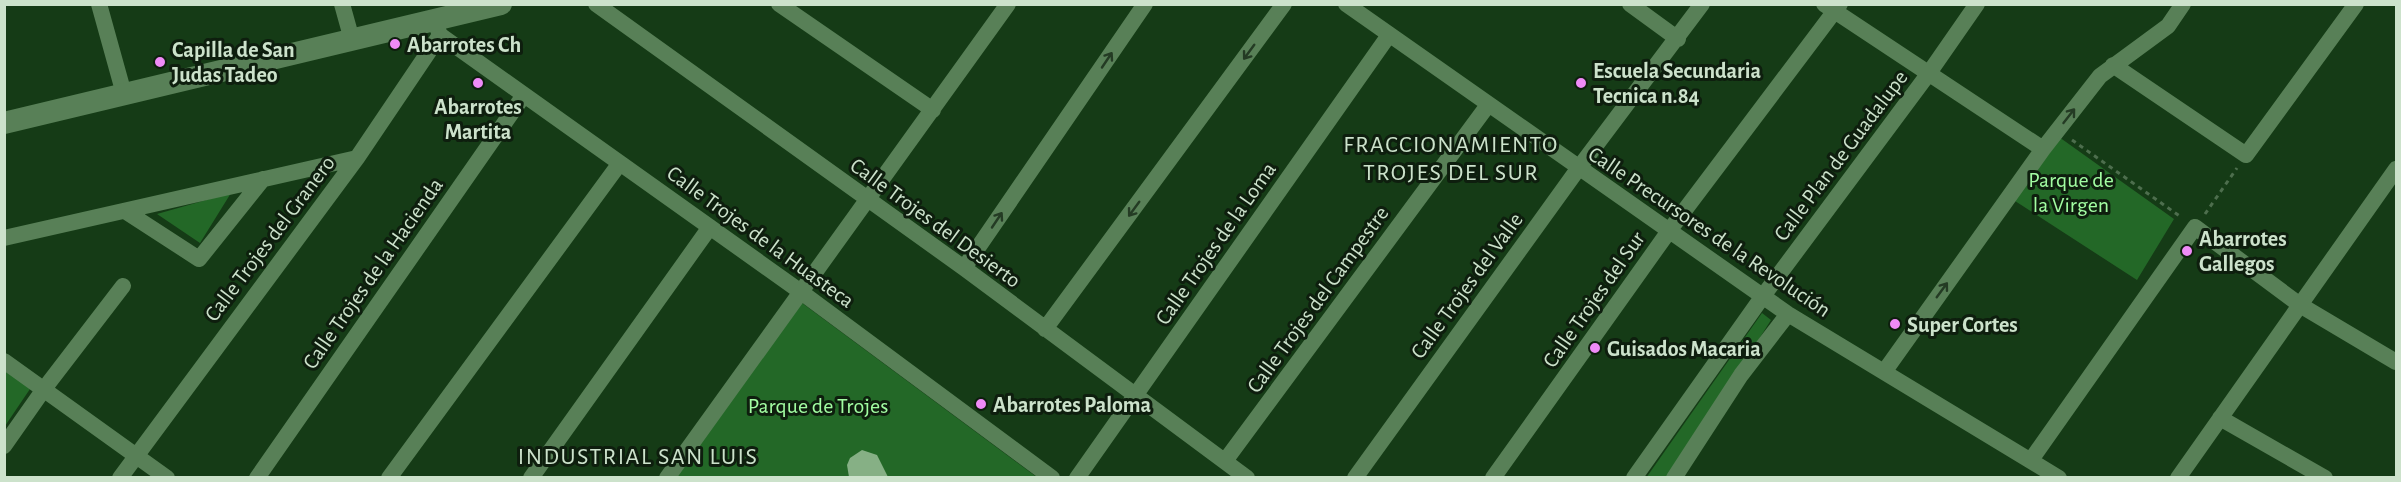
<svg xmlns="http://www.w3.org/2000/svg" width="2401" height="482" font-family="'Alegreya Sans',sans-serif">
<rect width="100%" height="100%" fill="#153b16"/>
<!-- green -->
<path fill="#236827" d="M 2059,137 L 2174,219 L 2137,280 L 2015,201 Z
M 231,193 L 200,243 L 157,214 Z
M 802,303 L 1038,478 L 675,478 Z
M 1762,313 L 1771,320 L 1672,477 L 1646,478 Z
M 5,367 L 32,386 L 5,426 Z"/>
<!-- building -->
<path fill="#86b085" d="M 862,450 L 877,455 L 888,477 L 849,477 L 847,465 L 850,458 Z"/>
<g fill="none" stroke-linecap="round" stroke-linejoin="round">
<!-- path -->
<path stroke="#4d6e4d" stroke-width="3" stroke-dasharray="4.5 4.5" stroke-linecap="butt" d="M 2072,140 L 2181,217
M 2205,214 L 2237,168"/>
<!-- street -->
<path stroke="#588057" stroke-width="16" d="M 99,4 L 124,94
M 342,4 L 352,40
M 596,4 L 964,268 L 1247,478
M 779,4 L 933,110
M 1346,4 L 1788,314 L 2059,478
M 1630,4 L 1678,39
M 1824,4 L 2043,149
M 440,35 L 801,292 L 1052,478
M 2113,65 L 2246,155 L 2356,4
M 125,211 L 199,259 L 263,179
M 4,238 L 357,158
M 964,268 L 1145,4
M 1045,329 L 1284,4
M 4,361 L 167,478
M 1884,372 L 2043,149 L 2100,76 L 2168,26 L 2183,4
M 2220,418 L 2325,478
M 4,446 L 44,389 L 123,286
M 2031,460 L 2195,227 L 2300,305 L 2396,362
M 1225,461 L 1488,105
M 120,478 L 357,158 L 440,35 L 437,27
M 257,478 L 524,95
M 389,478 L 620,163
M 531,478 L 710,227
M 667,478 L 1008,4
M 1077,478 L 1389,35
M 1355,478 L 1578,169 L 1702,4
M 1493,478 L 1669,231 L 1840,4
M 1634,478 L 1763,296 L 1929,73 L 1977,4
M 1674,478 L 1741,375 L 1788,314
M 2178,478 L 2396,169"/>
<!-- secondary -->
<path stroke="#588057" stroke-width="22" d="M 4,123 L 501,4"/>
</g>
<!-- one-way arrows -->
<defs><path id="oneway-shaft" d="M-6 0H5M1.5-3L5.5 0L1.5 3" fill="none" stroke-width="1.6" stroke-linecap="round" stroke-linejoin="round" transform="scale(1.5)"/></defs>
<g stroke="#243b24">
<use href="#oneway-shaft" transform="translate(1249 52) rotate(126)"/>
<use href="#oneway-shaft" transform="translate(1107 60) rotate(-56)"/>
<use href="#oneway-shaft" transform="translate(2069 116) rotate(-52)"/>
<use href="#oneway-shaft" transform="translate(1134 209) rotate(126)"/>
<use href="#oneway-shaft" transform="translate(997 220) rotate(-56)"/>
<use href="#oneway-shaft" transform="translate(1942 290) rotate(-54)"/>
</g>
<!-- markers -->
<g fill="#ef8bf7" stroke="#0e1e0e" stroke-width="2">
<circle cx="395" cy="44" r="6"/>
<circle cx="160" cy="62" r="6"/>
<circle cx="478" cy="83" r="6"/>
<circle cx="1581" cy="83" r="6"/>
<circle cx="2187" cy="251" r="6"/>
<circle cx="1895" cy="324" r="6"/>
<circle cx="1595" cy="348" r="6"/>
<circle cx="981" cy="404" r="6"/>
</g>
<g text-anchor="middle" stroke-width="6" stroke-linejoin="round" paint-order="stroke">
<!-- poi labels -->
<g font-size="22" font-weight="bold" fill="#cce2cb" stroke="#0e1e0e" text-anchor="start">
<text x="407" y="52">Abarrotes Ch</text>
<text x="172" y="57">Capilla de San<tspan x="172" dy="25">Judas Tadeo</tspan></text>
<text x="1593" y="78">Escuela Secundaria<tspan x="1593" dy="25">Tecnica n.84</tspan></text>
<text x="478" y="114" text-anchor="middle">Abarrotes<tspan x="478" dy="25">Martita</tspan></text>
<text x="2199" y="246">Abarrotes<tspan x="2199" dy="25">Gallegos</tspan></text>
<text x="1907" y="332">Super Cortes</text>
<text x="1607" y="356">Guisados Macaria</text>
<text x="993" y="412">Abarrotes Paloma</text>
</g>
<!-- street labels -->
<g font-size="22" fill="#cce2cb" stroke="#0e1e0e">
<text transform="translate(1840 155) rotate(-53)" y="8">Calle Plan de Guadalupe</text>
<text transform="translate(936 222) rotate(36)" y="8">Calle Trojes del Desierto</text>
<text transform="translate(1710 231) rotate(34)" y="8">Calle Precursores de la Revolución</text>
<text transform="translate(761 236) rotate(36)" y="8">Calle Trojes de la Huasteca</text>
<text transform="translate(269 238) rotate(-53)" y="8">Calle Trojes del Granero</text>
<text transform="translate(1215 243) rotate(-55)" y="8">Calle Trojes de la Loma</text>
<text transform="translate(372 273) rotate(-55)" y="8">Calle Trojes de la Hacienda</text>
<text transform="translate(1466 285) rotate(-54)" y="8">Calle Trojes del Valle</text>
<text transform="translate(1317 299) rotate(-54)" y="8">Calle Trojes del Campestre</text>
<text transform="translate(1593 299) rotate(-55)" y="8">Calle Trojes del Sur</text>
</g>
<!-- park labels -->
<g font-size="22" fill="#a2fda2" stroke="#0e1e0e">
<text x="2071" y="187">Parque de<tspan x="2071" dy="25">la Virgen</tspan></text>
<text x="818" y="413">Parque de Trojes</text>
</g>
<!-- neighbourhood labels -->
<g font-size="24" letter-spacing="1.5" fill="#cce2cb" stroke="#0e1e0e">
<text x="1451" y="152">FRACCIONAMIENTO<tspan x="1451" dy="28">TROJES DEL SUR</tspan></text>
<text x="638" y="464">INDUSTRIAL SAN LUIS</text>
</g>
</g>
<!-- border -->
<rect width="2401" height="482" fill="none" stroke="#cce2cb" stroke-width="12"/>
</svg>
